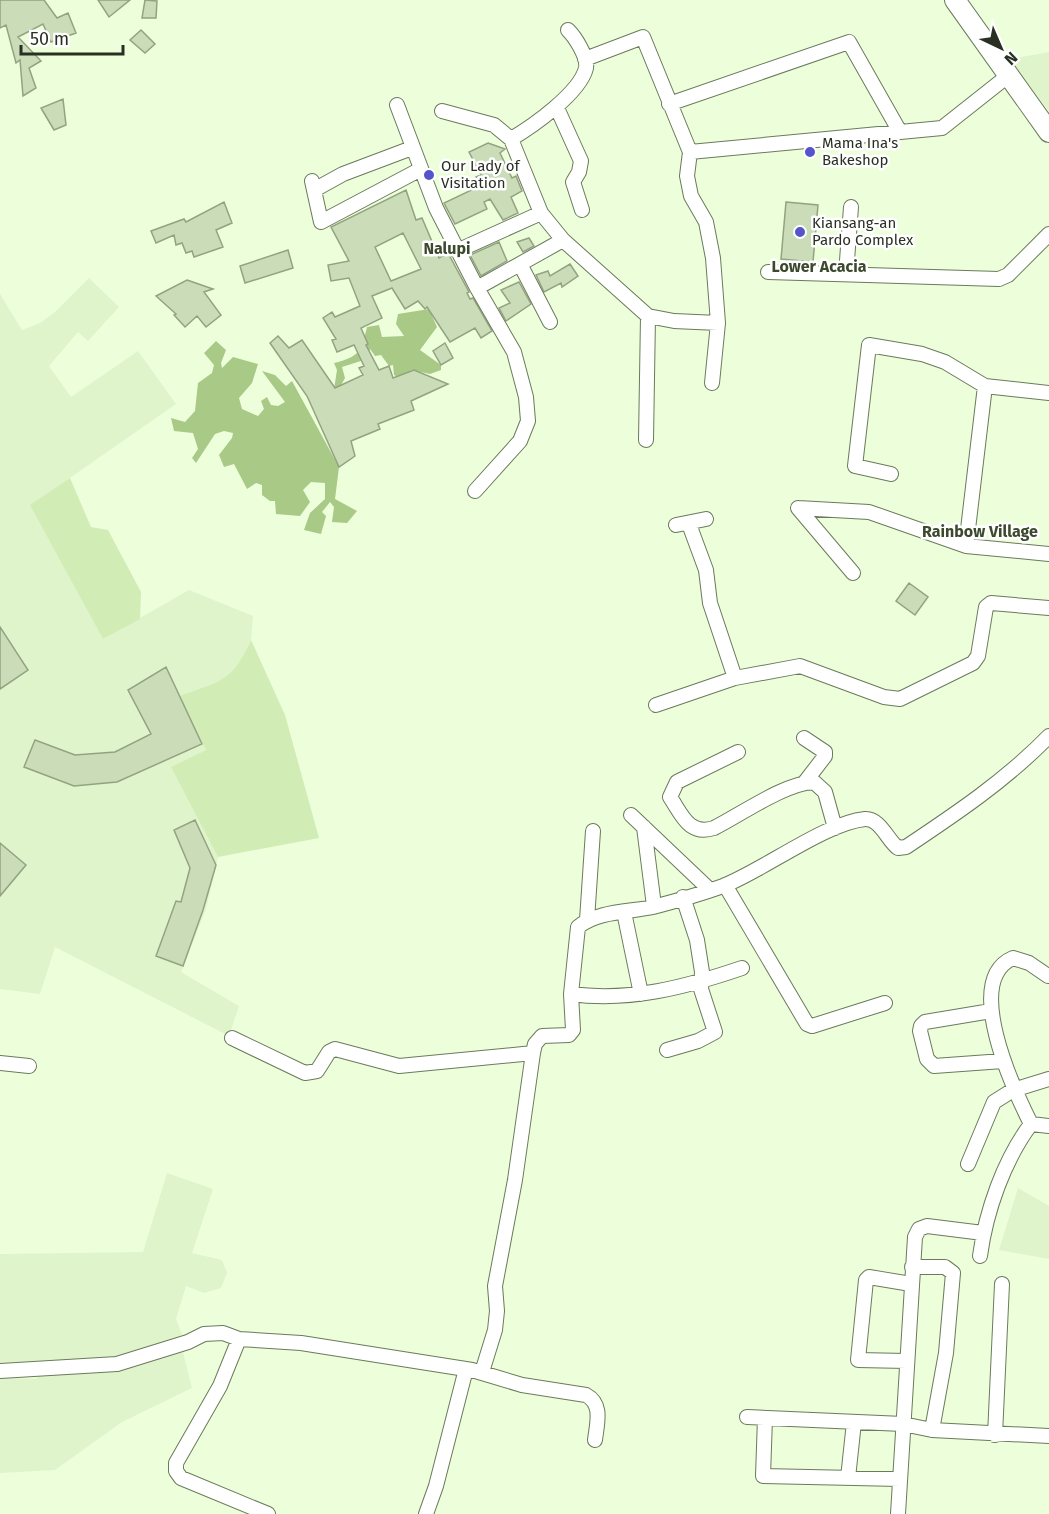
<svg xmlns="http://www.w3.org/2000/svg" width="1049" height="1514" font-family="'Fira Sans',sans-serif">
<rect width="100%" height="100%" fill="#edfedb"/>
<!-- built -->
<path fill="#dff4cb" d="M 1049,52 L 1049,111 L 1010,59 Z
M 89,278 L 119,307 L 88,341 L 78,332 L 49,366 L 71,397 L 138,351 L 176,404 L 31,505 L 103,639 L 189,590 L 253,616 L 251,640 L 242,660 L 229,677 L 180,696 L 206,750 L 172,767 L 218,857 L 206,909 L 181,972 L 239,1006 L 229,1036 L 55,947 L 40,994 L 0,989 L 0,294 L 22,330 L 40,323 L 55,312 Z
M 167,1173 L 213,1189 L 192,1253 L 222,1260 L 227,1273 L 221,1288 L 204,1293 L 186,1286 L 176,1319 L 182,1335 L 117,1360 L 0,1368 L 0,1254 L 143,1252 Z
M 1018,1188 L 1049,1206 L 1049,1259 L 999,1250 Z
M 183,1352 L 192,1388 L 122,1422 L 55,1470 L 0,1473 L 0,1378 L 36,1379 L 38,1376 L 108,1371 Z"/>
<!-- green -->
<path fill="#d2ecb6" d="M 70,478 L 91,527 L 108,530 L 141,592 L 140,619 L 103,639 L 30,505 Z
M 251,640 L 285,715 L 319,838 L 218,857 L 171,767 L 206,750 L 180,696 C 221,680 232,683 251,640 Z"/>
<!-- forest -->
<path fill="#a9c986" d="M 429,309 L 437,327 L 420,350 L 441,365 L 441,370 L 430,374 L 411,370 L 412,379 L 405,381 L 394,375 L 393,365 L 389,366 L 381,355 L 375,356 L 370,349 L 367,359 L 342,367 L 345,378 L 339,389 L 334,389 L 337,370 L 334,363 C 359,357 361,352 367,327 L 379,325 L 382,337 L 404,336 L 396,324 L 398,314 Z
M 216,341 L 226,350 L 221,363 L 222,368 L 233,357 L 258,364 L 252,383 L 239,398 L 242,409 L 258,416 L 264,409 L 261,401 L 267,397 L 271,405 L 278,406 L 285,402 L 262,371 L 275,375 L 286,386 L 292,381 L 339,467 L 335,499 L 357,511 L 347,523 L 332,522 L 334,507 L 330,502 L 322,512 L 326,516 L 321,534 L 304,530 L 310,513 L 325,499 L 325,483 L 311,482 L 303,490 L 310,502 L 300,516 L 276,514 L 275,501 L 270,501 L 262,495 L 262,485 L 256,483 L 247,489 L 234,464 L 224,467 L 219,455 L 232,438 L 233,433 L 224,431 L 215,434 L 196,463 L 192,458 L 198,449 L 193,433 L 174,431 L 171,418 L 185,422 L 195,411 L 198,383 L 212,373 L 214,365 L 204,353 Z"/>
<!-- building -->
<path fill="#cbdcb9" stroke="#93a382" stroke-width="1.5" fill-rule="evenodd" d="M 0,0 L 44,0 L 57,18 L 68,13 L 76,33 L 51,42 L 43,24 L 18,37 L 41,61 L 29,68 L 36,88 L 23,96 L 20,60 L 16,63 L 6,25 L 0,28 Z
M 98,0 L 130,0 L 109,17 Z
M 145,0 L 157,1 L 156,18 L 142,18 Z
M 141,30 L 155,44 L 145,53 L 130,40 Z
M 63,99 L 66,125 L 54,130 L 41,108 Z
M 488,143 L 505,149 L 500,153 L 512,178 L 516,176 L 522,191 L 511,197 L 518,213 L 503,220 L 490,199 L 484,202 L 487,209 L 455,224 L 444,203 L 480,186 L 476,177 L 481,175 L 469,152 Z
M 406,190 L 416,220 L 422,218 L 439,258 L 448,253 L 469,292 L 467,293 L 470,299 L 473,298 L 492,331 L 481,338 L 475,328 L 450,342 L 427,307 L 425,309 L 418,301 L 405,309 L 392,288 L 372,296 L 382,318 L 361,328 L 368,344 L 366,345 L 379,370 L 389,366 L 393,378 L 414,370 L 448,384 L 411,401 L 414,410 L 378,424 L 380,429 L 351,441 L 355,456 L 339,467 L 307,396 L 270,343 L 278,336 L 289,348 L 302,340 L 335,388 L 363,375 L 359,368 L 364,366 L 354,345 L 337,352 L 332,340 L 336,339 L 323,318 L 332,312 L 335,317 L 360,306 L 349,278 L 331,281 L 328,265 L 349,261 L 331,227 ZM 403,233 L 421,269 L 391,281 L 375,247 Z
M 224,202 L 232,223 L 216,230 L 223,247 L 194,257 L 192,251 L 186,253 L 182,243 L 176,245 L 174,235 L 156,243 L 151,231 L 184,219 L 186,222 Z
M 786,202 L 818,205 L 813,262 L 781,259 Z
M 529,238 L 534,246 L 523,252 L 517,242 Z
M 499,242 L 507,261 L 481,276 L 470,255 Z
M 288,250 L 293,268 L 245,283 L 240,266 Z
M 570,264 L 578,276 L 562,287 L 561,283 L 544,292 L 536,275 L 548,271 L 550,276 Z
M 187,280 L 213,289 L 204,292 L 221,315 L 206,327 L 197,316 L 185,327 L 174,315 L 176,314 L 156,296 Z
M 519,282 L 531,304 L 506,321 L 499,308 L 510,303 L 501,290 Z
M 445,343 L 453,358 L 441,365 L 433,351 Z
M 909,583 L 928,597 L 915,615 L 896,601 Z
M 0,627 L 28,670 L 0,689 Z
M 166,667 L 202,744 L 117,782 L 74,786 L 24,767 L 35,740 L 75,755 L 115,752 L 151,734 L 128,690 Z
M 195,820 L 216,865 L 203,910 L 183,966 L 156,956 L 176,901 L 181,902 L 190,868 L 174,830 Z
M 0,843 L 26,865 L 0,896 Z"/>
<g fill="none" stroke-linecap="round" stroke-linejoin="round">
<defs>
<path id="street" d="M 585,59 L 643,37 L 690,152 L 687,176 L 691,196 L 706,222 L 713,258 L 718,323 L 712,383
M 669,104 L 849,42 L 900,132
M 397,105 L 436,208 L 477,288 L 514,352 L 526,397 L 528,421 L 520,441 L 475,491
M 557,108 L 581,161 L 579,172 L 573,182 L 582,210
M 442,111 L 494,125 L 511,139 L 541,213 L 563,240 L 648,316 L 674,321 L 718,323
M 511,139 C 533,126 580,93 586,68 C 588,57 575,37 568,30
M 690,152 L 942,128 L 1009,75
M 312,181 L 321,222 L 421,169
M 314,190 L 343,174 L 412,148
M 457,251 L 541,213
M 520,264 L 550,322
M 768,272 L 999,279 L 1008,275 L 1049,234
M 846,274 L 851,207
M 477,288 L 563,240
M 646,440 L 648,316
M 891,474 L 855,466 L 869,345 L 922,354 L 945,362 L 985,386 L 1049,393
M 798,508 L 869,512 L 966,546 L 1049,554
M 798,508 L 853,573
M 689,524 L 706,570 L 710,603 L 735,678
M 676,525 L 706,519
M 966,546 L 985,386
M 656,705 L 735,678 L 800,666 L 884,697 L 900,699 L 973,663 L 978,656 L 986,607 L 991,603 L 1049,608
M 804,738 L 825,752 L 825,756 L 805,782
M 738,752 L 677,782 L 670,797 C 682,815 689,836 714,828 C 740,815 785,783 814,782 L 825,792 L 835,828
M 631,815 L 710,890
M 644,827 L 654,906
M 725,885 L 807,1024 L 812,1026 L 885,1003
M 624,912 L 641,994
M 587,920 L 593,831
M 571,994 C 630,1002 686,987 742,968
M 991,1011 L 925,1022 L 921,1026 L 920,1031 L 927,1059 L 934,1066 L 1003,1061
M 232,1038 L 305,1073 L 317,1071 L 329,1052 L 335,1049 L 399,1066 L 533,1053
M 667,1050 L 698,1041 L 715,1032 L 701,989 L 702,972 L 697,940 L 683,897
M 0,1063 L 29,1066
M 1031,1124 C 1014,1090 962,980 1013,958 L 1029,963 L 1048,976
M 968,1164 L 994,1102 L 1013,1090 L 1049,1079
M 980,1256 C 986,1211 1004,1160 1031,1124 L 1049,1126
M 912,1267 L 945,1267 L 953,1273 L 946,1353 L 932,1430
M 239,1339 L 220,1386 L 176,1463 L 176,1471 L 181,1478 L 268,1514
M 907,1361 L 858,1360 L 866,1280 L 869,1277 L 911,1284
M 0,1371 L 117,1364 L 188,1342 L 204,1334 L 223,1333 L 239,1339 L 301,1343 L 472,1370 L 522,1385 L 586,1395 C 603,1404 597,1423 595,1440
M 482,1372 L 495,1330 L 497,1311 L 495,1286 L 515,1180 L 533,1053 L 535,1044 L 542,1036 L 569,1035 L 573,1030 L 571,994 L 578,927 C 597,911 629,912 653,907 C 676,901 701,894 723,886 C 764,870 825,823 865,819 C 880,818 888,841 898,848 L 906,847 C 957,813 1006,780 1049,736
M 747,1417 L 903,1424 L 932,1430 L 1049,1436
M 765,1418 L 763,1476 L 900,1479
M 995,1435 L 1002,1284
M 848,1478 L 854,1422
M 426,1514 L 436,1486 L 466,1369
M 898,1514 L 915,1237 L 919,1229 L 927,1226 L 983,1233"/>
<path id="secondary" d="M 955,0 L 1049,132"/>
</defs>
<!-- street casing -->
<use href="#street" stroke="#6b7a5b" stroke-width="16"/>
<!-- secondary casing -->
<use href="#secondary" stroke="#6b7a5b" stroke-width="22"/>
<!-- street -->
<use href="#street" stroke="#fff" stroke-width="14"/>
<!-- secondary -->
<use href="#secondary" stroke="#fff" stroke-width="20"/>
</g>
<!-- markers -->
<g fill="#5654cb" stroke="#fff" stroke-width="2">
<circle cx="810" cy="152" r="6"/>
<circle cx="429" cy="175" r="6"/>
<circle cx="800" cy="232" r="6"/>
</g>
<g text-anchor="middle" stroke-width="5" stroke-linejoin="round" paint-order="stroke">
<!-- poi labels -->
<g font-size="15" fill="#292f22" stroke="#fff" text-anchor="start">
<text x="822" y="148">Mama Ina's<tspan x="822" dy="17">Bakeshop</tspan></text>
<text x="441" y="171">Our Lady of<tspan x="441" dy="17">Visitation</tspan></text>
<text x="812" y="228">Kiansang-an<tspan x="812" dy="17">Pardo Complex</tspan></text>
</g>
<!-- neighbourhood labels -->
<g font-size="16" font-weight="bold" fill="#3c492d" stroke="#fff">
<text x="447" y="254">Nalupi</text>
<text x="819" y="272">Lower Acacia</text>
<text x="980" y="537">Rainbow Village</text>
</g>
</g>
<!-- north arrow -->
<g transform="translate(1001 48) rotate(136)" stroke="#ffffff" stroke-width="4.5" paint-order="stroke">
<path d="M0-4.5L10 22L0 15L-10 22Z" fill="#292f22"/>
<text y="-9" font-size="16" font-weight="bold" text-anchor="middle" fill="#292f22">N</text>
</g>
<!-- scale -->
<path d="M21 45v9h102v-9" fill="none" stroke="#292f22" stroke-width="3"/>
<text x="30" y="45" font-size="18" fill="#292f22" stroke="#ffffff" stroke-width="4.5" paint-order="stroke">50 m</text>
</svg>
